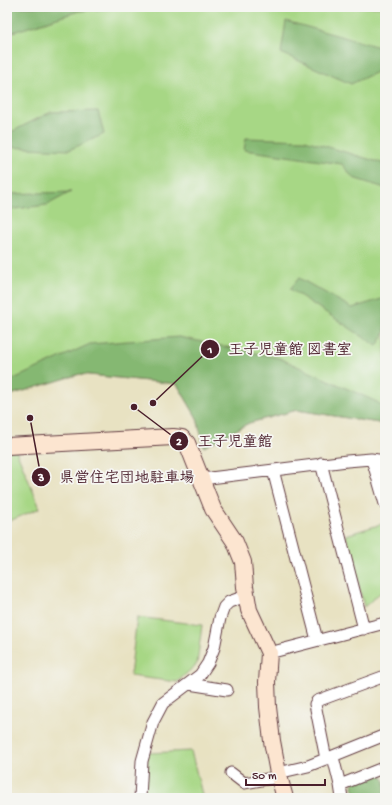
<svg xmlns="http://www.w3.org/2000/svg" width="392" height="805" font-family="'Gochi Hand','Klee One',sans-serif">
<rect width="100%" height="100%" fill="#f6f6f2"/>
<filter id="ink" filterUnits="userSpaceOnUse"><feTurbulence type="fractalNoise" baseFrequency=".025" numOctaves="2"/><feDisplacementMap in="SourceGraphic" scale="8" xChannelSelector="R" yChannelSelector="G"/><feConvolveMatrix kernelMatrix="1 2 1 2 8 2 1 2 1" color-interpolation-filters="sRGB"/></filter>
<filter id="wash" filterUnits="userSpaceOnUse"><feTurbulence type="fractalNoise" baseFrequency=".012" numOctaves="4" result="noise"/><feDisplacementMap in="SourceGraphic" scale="16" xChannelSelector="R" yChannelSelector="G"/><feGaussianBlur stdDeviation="0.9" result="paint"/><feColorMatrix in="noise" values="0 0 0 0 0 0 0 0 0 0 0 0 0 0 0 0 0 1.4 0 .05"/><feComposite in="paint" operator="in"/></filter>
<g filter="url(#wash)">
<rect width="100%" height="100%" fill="#e8e2c2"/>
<!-- green -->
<path fill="#a7d785" stroke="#787b58" d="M 7,7 L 385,7 L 385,424 L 297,410 L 249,423 L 204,447 L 197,418 L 177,384 L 80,374 L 7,396 Z
M 16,450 L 40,508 L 7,522 L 7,451 Z
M 385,523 L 385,597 L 380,593 L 364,607 L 346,535 Z
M 137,617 L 202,625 L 197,664 L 177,682 L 130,676 Z
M 191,751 L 203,798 L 144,798 L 147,753 Z"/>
<!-- forest -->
<path fill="#85b872" stroke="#686c4e" d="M 7,7 L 133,7 L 79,11 L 7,34 Z
M 286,21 L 379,47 L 385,30 L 385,68 L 351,84 L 281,53 Z
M 98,111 L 104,134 L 69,150 L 7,147 L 7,134 L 51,112 Z
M 246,138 L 305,140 L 385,164 L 385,188 L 353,178 L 342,164 L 244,150 Z
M 71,192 L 47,205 L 7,210 L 7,194 Z
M 299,278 L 352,308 L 385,298 L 385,333 L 377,346 L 290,289 Z
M 179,337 L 279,358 L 377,402 L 385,408 L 385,424 L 297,410 L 249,423 L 204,447 L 197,418 L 177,384 L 80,374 L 7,396 L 7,382 L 90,344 Z
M 380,774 L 385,781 L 385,798 L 357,798 L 353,787 L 354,780 Z"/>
</g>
<g filter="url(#ink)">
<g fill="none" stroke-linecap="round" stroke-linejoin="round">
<defs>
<path id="street" d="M 371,459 L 374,466 L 385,504
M 321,463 L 364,629
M 273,470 L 317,640
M 202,479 L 347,461 L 371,459 L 385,461
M 269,653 L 385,623
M 189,684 L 227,690
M 333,757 L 340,785 L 385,767
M 326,759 L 315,704 L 317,701 L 385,676
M 231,773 L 244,783 L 279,777
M 278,773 L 308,766 L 385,735
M 340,785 L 342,798
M 140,798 L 142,761 L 153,722 L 163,703 L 200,675 L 208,663 L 214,648 L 220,618 L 224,607 L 229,602 L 246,596"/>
<path id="secondary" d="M 7,446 L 173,437 L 182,438 L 187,443 L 213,509 L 235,542 L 243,562 L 245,587 L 249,610 L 269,653 L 267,682 L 268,707 L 272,741 L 278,773 L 285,798"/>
</defs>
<!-- street casing -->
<use href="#street" stroke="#623c42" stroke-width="13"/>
<!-- secondary casing -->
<use href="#secondary" stroke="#623c42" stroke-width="18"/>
<!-- street -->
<use href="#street" stroke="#fff" stroke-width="11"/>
<!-- secondary -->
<use href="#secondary" stroke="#fce5d0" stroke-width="16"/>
</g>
</g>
<!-- callouts -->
<path fill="none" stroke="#4a1f2b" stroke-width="1.5" d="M153 403L210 349M134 407L179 441M30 418L41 477"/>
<g fill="#4a1f2b" stroke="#f6f6f2" stroke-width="1.5">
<circle cx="153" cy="403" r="4"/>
<circle cx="134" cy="407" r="4"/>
<circle cx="30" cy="418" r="4"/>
<circle cx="210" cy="349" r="10"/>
<circle cx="179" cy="441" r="10"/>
<circle cx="41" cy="477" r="10"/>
</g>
<g font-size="12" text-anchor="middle" font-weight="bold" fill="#fff">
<text x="210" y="353">1</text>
<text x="179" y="445">2</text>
<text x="41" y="481">3</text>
</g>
<g font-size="15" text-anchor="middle" font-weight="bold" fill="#4a1f2b" stroke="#f6f6f2" stroke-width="3.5" stroke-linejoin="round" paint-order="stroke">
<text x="290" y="354">王子児童館 図書室</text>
<text x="235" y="446">王子児童館</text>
<text x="127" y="482">県営住宅団地駐車場</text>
</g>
<!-- margin -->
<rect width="392" height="805" fill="none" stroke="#f6f6f2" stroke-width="24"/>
<!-- scale -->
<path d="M246 779v6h79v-6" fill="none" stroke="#4a1f2b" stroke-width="2"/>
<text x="252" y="779" font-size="12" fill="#4a1f2b" stroke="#f6f6f2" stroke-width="3" paint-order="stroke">50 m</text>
</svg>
